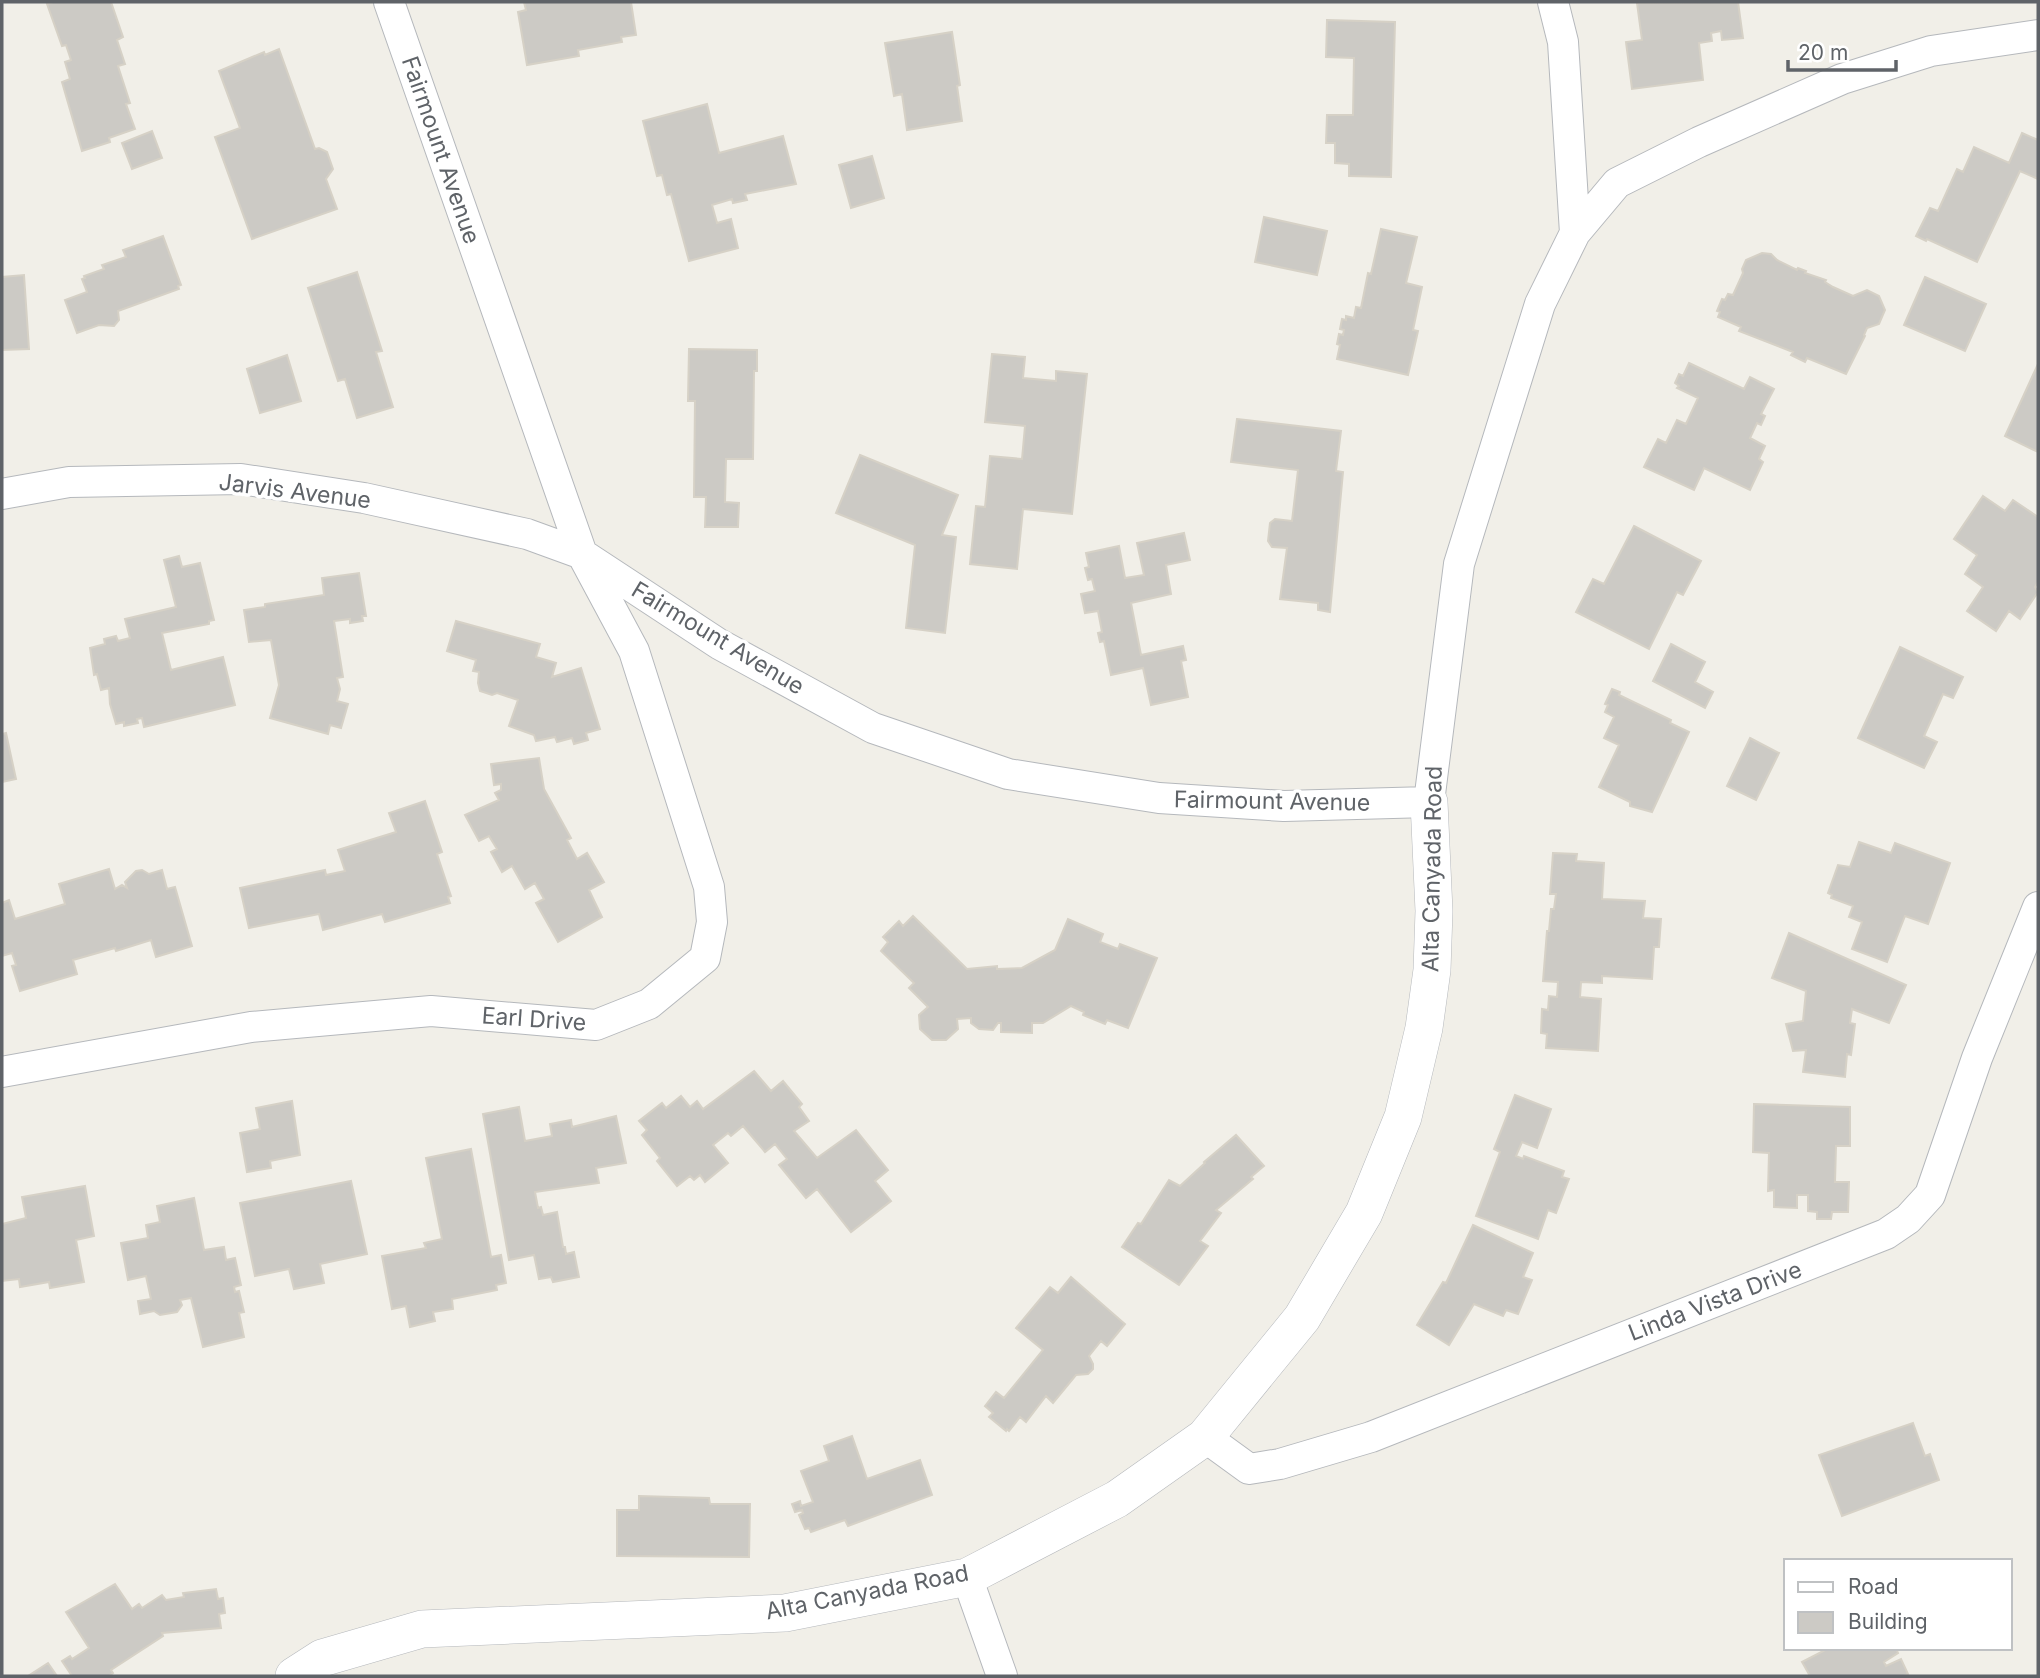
<svg xmlns="http://www.w3.org/2000/svg" width="2040" height="1678" font-family="Inter,sans-serif">
<rect width="100%" height="100%" fill="#f1efe8"/>
<!-- building -->
<path fill="#cccac5" stroke="#d6d1c6" stroke-width="2" d="M 53,2 L 111,2 L 123,37 L 117,40 L 125,64 L 118,66 L 130,103 L 126,104 L 135,129 L 109,138 L 110,142 L 82,151 L 62,82 L 70,79 L 65,62 L 71,60 L 66,45 L 62,46 L 47,4 Z
M 524,2 L 631,2 L 636,35 L 621,37 L 622,42 L 578,50 L 579,56 L 527,65 L 518,12 L 526,10 Z
M 1738,2 L 1743,38 L 1722,40 L 1721,31 L 1711,33 L 1712,41 L 1699,43 L 1703,80 L 1632,89 L 1626,42 L 1642,40 L 1637,3 Z
M 1327,20 L 1395,22 L 1391,177 L 1349,176 L 1349,164 L 1335,163 L 1335,143 L 1326,143 L 1327,115 L 1353,115 L 1354,58 L 1326,57 Z
M 952,32 L 960,85 L 957,86 L 962,121 L 907,130 L 902,94 L 894,96 L 885,43 Z
M 279,49 L 315,149 L 319,148 L 327,152 L 333,169 L 326,179 L 337,209 L 252,239 L 215,137 L 240,128 L 219,71 L 264,52 L 265,55 Z
M 707,104 L 719,153 L 783,136 L 796,184 L 745,194 L 747,200 L 733,203 L 732,199 L 712,205 L 717,223 L 731,219 L 738,248 L 689,261 L 671,194 L 667,195 L 662,175 L 657,176 L 643,121 Z
M 152,131 L 162,158 L 132,169 L 122,143 Z
M 2022,133 L 2038,140 L 2038,179 L 2020,171 L 1977,262 L 1927,239 L 1926,241 L 1916,236 L 1930,208 L 1938,211 L 1957,169 L 1963,172 L 1974,147 L 2009,163 Z
M 872,156 L 884,198 L 851,208 L 839,165 Z
M 1264,217 L 1327,231 L 1317,275 L 1255,262 Z
M 1381,229 L 1417,237 L 1406,283 L 1422,287 L 1413,330 L 1418,331 L 1408,375 L 1337,359 L 1340,345 L 1337,344 L 1339,334 L 1343,335 L 1344,330 L 1340,329 L 1342,319 L 1346,320 L 1346,316 L 1354,318 L 1356,307 L 1361,308 L 1368,273 L 1371,274 Z
M 163,236 L 181,285 L 178,286 L 179,289 L 118,311 L 119,320 L 114,326 L 99,325 L 77,333 L 65,300 L 87,292 L 82,279 L 85,278 L 84,276 L 104,269 L 102,265 L 126,257 L 123,250 Z
M 1762,253 L 1771,254 L 1777,260 L 1797,270 L 1798,268 L 1806,271 L 1805,273 L 1826,280 L 1825,282 L 1833,287 L 1853,296 L 1867,290 L 1879,296 L 1885,310 L 1879,324 L 1867,328 L 1864,335 L 1865,336 L 1846,374 L 1807,358 L 1805,362 L 1791,355 L 1793,352 L 1739,331 L 1741,327 L 1718,317 L 1720,312 L 1717,311 L 1722,299 L 1725,300 L 1728,294 L 1733,295 L 1743,273 L 1742,269 L 1746,260 Z
M 357,272 L 382,351 L 376,352 L 393,407 L 357,418 L 345,379 L 338,381 L 308,288 Z
M 24,275 L 29,349 L 2,350 L 2,277 Z
M 1925,277 L 1986,304 L 1965,351 L 1904,325 Z
M 689,349 L 757,350 L 757,371 L 754,371 L 753,459 L 726,459 L 725,502 L 739,503 L 738,527 L 705,527 L 706,497 L 694,497 L 695,401 L 688,401 Z
M 992,354 L 1025,357 L 1023,378 L 1056,381 L 1056,371 L 1087,374 L 1072,514 L 1023,509 L 1017,569 L 970,564 L 976,506 L 985,507 L 990,456 L 1022,459 L 1025,426 L 985,422 Z
M 287,355 L 301,401 L 260,413 L 247,369 Z
M 1689,363 L 1744,389 L 1750,377 L 1774,389 L 1761,414 L 1765,416 L 1761,425 L 1757,423 L 1750,438 L 1765,446 L 1759,459 L 1763,462 L 1750,490 L 1704,468 L 1694,490 L 1644,467 L 1658,439 L 1666,443 L 1677,420 L 1686,424 L 1698,398 L 1677,388 L 1679,386 L 1675,383 L 1679,374 L 1683,376 Z
M 2038,364 L 2038,452 L 2005,436 Z
M 1237,419 L 1341,431 L 1336,471 L 1343,472 L 1330,612 L 1318,610 L 1318,603 L 1280,599 L 1287,548 L 1272,547 L 1268,541 L 1270,523 L 1275,519 L 1292,521 L 1298,470 L 1231,462 Z
M 860,455 L 958,495 L 942,535 L 956,537 L 945,633 L 906,628 L 915,545 L 836,513 Z
M 1983,496 L 2005,511 L 2013,500 L 2038,517 L 2038,582 L 2035,587 L 2038,592 L 2020,619 L 2009,611 L 1996,631 L 1967,611 L 1983,587 L 1965,574 L 1977,555 L 1954,539 Z
M 1634,526 L 1701,561 L 1683,595 L 1677,592 L 1649,649 L 1576,612 L 1593,579 L 1604,584 Z
M 1184,533 L 1190,560 L 1166,565 L 1171,594 L 1131,603 L 1141,655 L 1183,646 L 1186,660 L 1181,661 L 1188,697 L 1151,705 L 1143,668 L 1111,675 L 1104,641 L 1100,642 L 1098,633 L 1102,632 L 1098,611 L 1085,613 L 1081,594 L 1095,591 L 1092,579 L 1088,580 L 1085,568 L 1089,567 L 1086,553 L 1119,546 L 1125,578 L 1144,575 L 1137,543 Z
M 179,556 L 182,567 L 200,563 L 214,620 L 209,621 L 209,624 L 162,633 L 171,670 L 223,657 L 235,705 L 144,727 L 142,718 L 137,719 L 138,723 L 124,726 L 124,722 L 116,724 L 110,704 L 109,688 L 101,690 L 97,674 L 94,675 L 90,648 L 105,644 L 104,639 L 116,636 L 118,641 L 130,638 L 125,619 L 176,607 L 164,560 Z
M 359,573 L 366,616 L 362,616 L 363,621 L 350,623 L 350,619 L 334,621 L 343,677 L 337,678 L 340,689 L 337,701 L 348,704 L 341,728 L 330,725 L 328,734 L 270,718 L 279,685 L 271,640 L 249,642 L 244,610 L 265,607 L 265,604 L 324,595 L 322,578 Z
M 456,621 L 540,644 L 536,657 L 556,663 L 552,677 L 581,668 L 600,729 L 586,733 L 588,740 L 574,744 L 572,738 L 557,742 L 555,737 L 536,741 L 534,735 L 509,726 L 518,700 L 497,693 L 492,695 L 480,691 L 478,683 L 479,672 L 473,671 L 476,660 L 447,651 Z
M 1671,644 L 1705,662 L 1695,682 L 1713,692 L 1705,708 L 1653,681 Z
M 1900,647 L 1963,677 L 1953,698 L 1943,694 L 1924,736 L 1937,742 L 1924,768 L 1858,738 Z
M 1612,689 L 1620,692 L 1619,695 L 1671,720 L 1670,723 L 1689,732 L 1652,812 L 1630,806 L 1630,802 L 1599,787 L 1619,745 L 1604,738 L 1614,717 L 1605,712 L 1608,705 L 1605,704 Z
M 6,733 L 16,779 L 2,782 L 2,734 Z
M 1750,738 L 1779,753 L 1756,800 L 1727,786 Z
M 539,758 L 544,789 L 571,838 L 567,840 L 577,859 L 587,853 L 604,882 L 589,890 L 602,917 L 558,942 L 536,903 L 544,899 L 535,883 L 525,889 L 512,866 L 502,872 L 491,852 L 497,849 L 489,836 L 479,841 L 465,815 L 499,800 L 495,793 L 501,790 L 501,784 L 494,785 L 491,764 Z
M 425,801 L 442,852 L 437,854 L 451,896 L 448,897 L 450,903 L 385,922 L 382,914 L 323,930 L 319,914 L 249,928 L 240,888 L 325,870 L 326,875 L 345,871 L 338,850 L 396,832 L 389,813 Z
M 1859,842 L 1891,853 L 1895,843 L 1950,863 L 1928,924 L 1905,916 L 1887,962 L 1852,949 L 1862,922 L 1849,917 L 1853,906 L 1831,898 L 1832,895 L 1828,893 L 1838,865 L 1850,867 Z
M 1553,853 L 1577,854 L 1576,861 L 1604,863 L 1602,899 L 1645,901 L 1643,918 L 1661,919 L 1659,947 L 1654,947 L 1652,979 L 1602,976 L 1602,983 L 1581,982 L 1580,997 L 1601,999 L 1598,1051 L 1546,1048 L 1547,1034 L 1541,1033 L 1542,1009 L 1548,1010 L 1549,996 L 1557,997 L 1558,982 L 1543,981 L 1547,931 L 1549,931 L 1551,909 L 1554,909 L 1556,894 L 1550,894 Z
M 109,869 L 115,889 L 122,885 L 127,888 L 125,882 L 136,871 L 142,870 L 149,874 L 162,870 L 167,889 L 175,887 L 192,946 L 156,957 L 151,940 L 116,951 L 115,948 L 73,960 L 77,974 L 20,991 L 12,966 L 16,965 L 12,953 L 2,956 L 2,903 L 9,900 L 15,919 L 65,904 L 59,884 Z
M 913,916 L 967,969 L 997,966 L 997,969 L 1022,968 L 1055,950 L 1068,919 L 1103,934 L 1100,942 L 1118,949 L 1120,944 L 1157,958 L 1128,1028 L 1107,1020 L 1105,1024 L 1083,1015 L 1084,1012 L 1071,1006 L 1043,1023 L 1032,1023 L 1032,1033 L 1001,1032 L 1001,1023 L 998,1023 L 993,1030 L 979,1029 L 971,1023 L 971,1018 L 957,1019 L 958,1029 L 946,1040 L 932,1040 L 920,1029 L 919,1015 L 928,1007 L 909,988 L 914,983 L 881,951 L 888,942 L 883,937 L 899,921 L 903,926 Z
M 1789,933 L 1906,985 L 1889,1023 L 1852,1009 L 1850,1023 L 1855,1024 L 1851,1055 L 1847,1054 L 1845,1077 L 1803,1072 L 1806,1050 L 1793,1051 L 1786,1024 L 1803,1021 L 1806,991 L 1772,978 Z
M 754,1071 L 771,1091 L 783,1081 L 802,1104 L 799,1107 L 809,1121 L 794,1131 L 817,1158 L 856,1130 L 888,1170 L 875,1181 L 891,1201 L 851,1232 L 817,1189 L 806,1198 L 779,1165 L 787,1159 L 775,1144 L 765,1152 L 743,1126 L 731,1136 L 728,1133 L 713,1145 L 728,1163 L 705,1182 L 700,1175 L 694,1180 L 690,1176 L 677,1186 L 657,1161 L 660,1158 L 642,1135 L 647,1130 L 639,1121 L 662,1103 L 666,1108 L 681,1096 L 690,1107 L 697,1101 L 703,1109 Z
M 1515,1095 L 1551,1109 L 1537,1148 L 1522,1142 L 1516,1156 L 1523,1159 L 1524,1156 L 1564,1171 L 1562,1177 L 1569,1179 L 1556,1213 L 1548,1210 L 1538,1239 L 1476,1216 L 1500,1152 L 1494,1149 Z
M 292,1101 L 300,1155 L 270,1161 L 271,1168 L 247,1172 L 240,1133 L 260,1129 L 256,1108 Z
M 1754,1104 L 1850,1107 L 1850,1146 L 1836,1146 L 1835,1182 L 1849,1182 L 1848,1212 L 1832,1212 L 1831,1219 L 1817,1219 L 1817,1212 L 1808,1211 L 1808,1195 L 1797,1195 L 1797,1208 L 1774,1207 L 1774,1190 L 1768,1191 L 1769,1153 L 1753,1152 Z
M 519,1107 L 525,1141 L 552,1136 L 550,1124 L 571,1120 L 572,1127 L 616,1116 L 626,1163 L 596,1168 L 599,1183 L 535,1192 L 538,1208 L 541,1207 L 543,1215 L 557,1212 L 563,1247 L 565,1247 L 566,1254 L 574,1252 L 579,1277 L 553,1282 L 551,1277 L 539,1279 L 534,1255 L 509,1260 L 483,1114 Z
M 1236,1135 L 1264,1166 L 1251,1177 L 1253,1179 L 1216,1210 L 1221,1213 L 1200,1241 L 1208,1246 L 1179,1285 L 1122,1247 L 1138,1223 L 1141,1224 L 1169,1180 L 1180,1186 L 1205,1163 L 1204,1162 Z
M 471,1149 L 491,1257 L 501,1255 L 506,1283 L 496,1285 L 497,1290 L 452,1299 L 453,1309 L 433,1312 L 435,1321 L 410,1327 L 406,1306 L 392,1309 L 382,1256 L 426,1248 L 424,1243 L 442,1239 L 426,1158 Z
M 351,1181 L 367,1254 L 320,1264 L 324,1283 L 294,1289 L 289,1269 L 255,1276 L 240,1203 Z
M 85,1186 L 94,1236 L 76,1240 L 84,1282 L 50,1288 L 49,1282 L 20,1287 L 19,1279 L 2,1281 L 2,1224 L 26,1218 L 22,1197 Z
M 194,1198 L 204,1250 L 224,1247 L 226,1260 L 235,1258 L 241,1285 L 234,1287 L 235,1292 L 239,1291 L 244,1312 L 239,1313 L 244,1337 L 203,1347 L 191,1298 L 180,1300 L 182,1305 L 177,1312 L 160,1315 L 154,1311 L 140,1314 L 138,1301 L 151,1299 L 146,1276 L 128,1280 L 121,1243 L 148,1238 L 146,1225 L 160,1222 L 157,1206 Z
M 1473,1225 L 1533,1253 L 1523,1277 L 1532,1280 L 1518,1314 L 1506,1310 L 1503,1316 L 1474,1304 L 1449,1345 L 1417,1325 L 1443,1282 L 1446,1283 Z
M 1071,1277 L 1125,1324 L 1107,1346 L 1101,1341 L 1089,1356 L 1093,1364 L 1093,1369 L 1088,1374 L 1076,1375 L 1053,1403 L 1046,1396 L 1026,1422 L 1020,1417 L 1009,1431 L 1007,1429 L 1006,1431 L 989,1417 L 993,1413 L 985,1406 L 996,1392 L 1004,1398 L 1043,1350 L 1016,1328 L 1050,1287 L 1058,1293 Z
M 1913,1423 L 1925,1456 L 1930,1454 L 1939,1480 L 1842,1516 L 1819,1455 Z
M 852,1436 L 867,1479 L 920,1460 L 932,1495 L 848,1526 L 845,1520 L 811,1532 L 809,1528 L 805,1529 L 799,1515 L 803,1513 L 802,1510 L 795,1512 L 792,1504 L 800,1501 L 801,1506 L 813,1502 L 801,1471 L 829,1461 L 824,1446 Z
M 639,1496 L 709,1498 L 710,1504 L 750,1504 L 749,1557 L 617,1556 L 617,1510 L 639,1510 Z
M 115,1584 L 132,1609 L 139,1604 L 142,1608 L 162,1595 L 166,1600 L 184,1597 L 183,1593 L 216,1589 L 218,1599 L 223,1598 L 225,1613 L 219,1614 L 221,1628 L 162,1633 L 163,1636 L 111,1670 L 113,1673 L 109,1676 L 72,1676 L 62,1661 L 70,1656 L 72,1659 L 89,1648 L 66,1612 Z
M 1829,1648 L 1896,1648 L 1898,1653 L 1884,1662 L 1886,1666 L 1901,1659 L 1908,1674 L 1904,1676 L 1810,1676 L 1802,1662 Z
M 48,1663 L 57,1676 L 28,1676 Z"/>
<g fill="none" stroke-linecap="round" stroke-linejoin="round">
<defs>
<path id="minor" d="M 389,2 L 582,554 L 719,644 L 873,728 L 1008,774 L 1159,798 L 1284,806 L 1429,802 L 1459,564 L 1540,304 L 1575,233 L 1617,183 L 1699,142 L 1842,79 L 1931,51 L 2038,35
M 1553,2 L 1563,42 L 1575,233
M 2,494 L 69,482 L 241,479 L 364,498 L 527,534 L 582,554 L 634,651 L 709,887 L 712,922 L 705,958 L 649,1004 L 596,1025 L 431,1011 L 251,1027 L 2,1072
M 1205,1437 L 1249,1469 L 1280,1464 L 1371,1437 L 1886,1234 L 1908,1219 L 1930,1195 L 1977,1058 L 2038,907
M 967,1577 L 1002,1676"/>
<path id="tertiary" d="M 294,1676 L 322,1658 L 422,1629 L 785,1613 L 967,1577 L 1117,1499 L 1205,1437 L 1302,1318 L 1364,1213 L 1403,1117 L 1424,1028 L 1432,970 L 1434,911 L 1429,802"/>
</defs>
<!-- minor casing -->
<use href="#minor" stroke="#b5b8bc" stroke-width="32"/>
<!-- tertiary casing -->
<use href="#tertiary" stroke="#b5b8bc" stroke-width="38"/>
<!-- minor -->
<use href="#minor" stroke="#fff" stroke-width="30"/>
<!-- tertiary -->
<use href="#tertiary" stroke="#fff" stroke-width="37"/>
</g>
<g text-anchor="middle" stroke-width="7" stroke-linejoin="round" paint-order="stroke">
<!-- street labels -->
<g font-size="23" fill="#5f6368" stroke="#fff">
<text transform="translate(441 150) rotate(71)" y="8">Fairmount Avenue</text>
<text transform="translate(295 491) rotate(7)" y="8">Jarvis Avenue</text>
<text transform="translate(718 638) rotate(31)" y="8">Fairmount Avenue</text>
<text transform="translate(1272 801) rotate(1)" y="8">Fairmount Avenue</text>
<text transform="translate(1432 869) rotate(-89)" y="8">Alta Canyada Road</text>
<text transform="translate(534 1019) rotate(4)" y="8">Earl Drive</text>
<text transform="translate(1715 1301) rotate(-21)" y="8">Linda Vista Drive</text>
<text transform="translate(867 1592) rotate(-11)" y="8">Alta Canyada Road</text>
</g>
</g>
<!-- border -->
<rect width="2040" height="1678" fill="none" stroke="#5f6368" stroke-width="7"/>
<!-- legend -->
<rect x="1784" y="1559" width="228" height="91" fill="#ffffff" stroke="#bfc1c3" stroke-width="2"/>
<rect x="1798" y="1582" width="35" height="10" fill="#ffffff" stroke="#bfc1c3" stroke-width="2"/>
<text x="1848" y="1594" font-size="21" fill="#5f6368">Road</text>
<rect x="1798" y="1612" width="35" height="21" fill="#cccac5" stroke="#bfc1c3" stroke-width="2"/>
<text x="1848" y="1629" font-size="21" fill="#5f6368">Building</text>
<!-- scale -->
<path d="M1788 60v10h108v-10" fill="none" stroke="#5f6368" stroke-width="3.5"/>
<text x="1798" y="60" font-size="21" fill="#5f6368" stroke="#ffffff" stroke-width="5" paint-order="stroke">20 m</text>
</svg>
